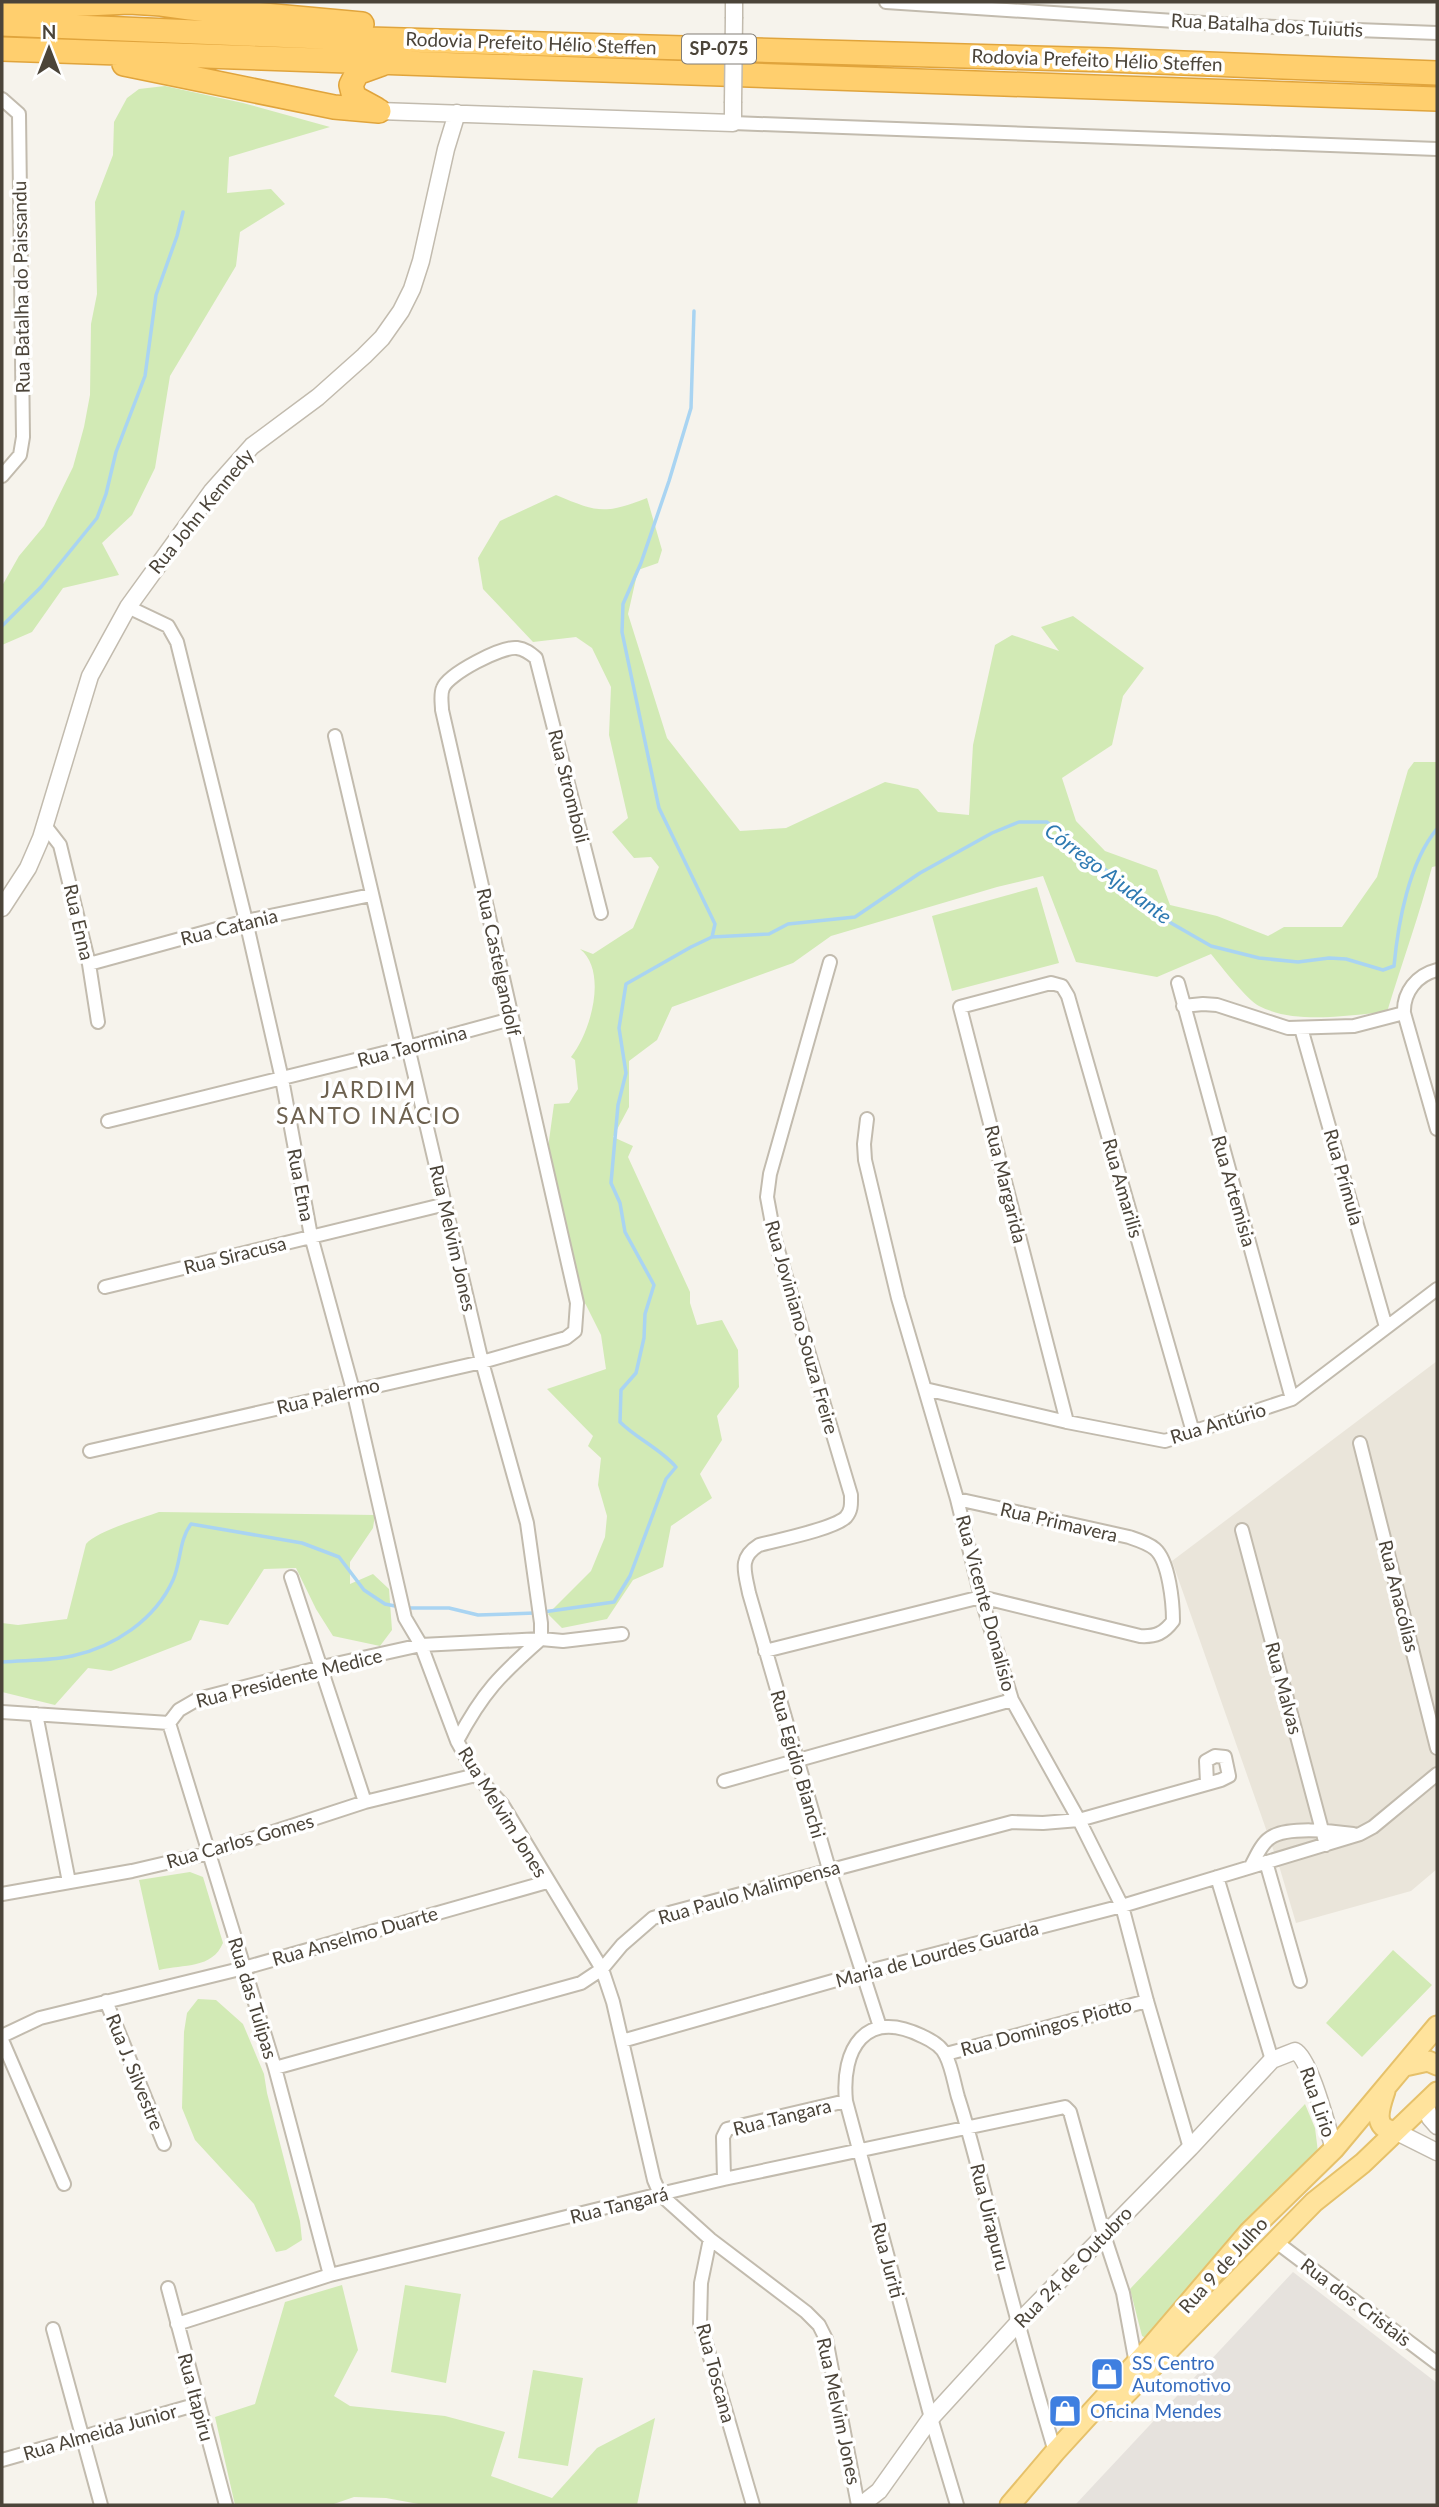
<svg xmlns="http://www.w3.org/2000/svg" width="1439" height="2507" font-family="Lato,sans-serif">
<rect width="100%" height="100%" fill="#f6f3ec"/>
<!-- residential -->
<path fill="#eae5da" d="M 1437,1361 L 1437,1869 L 1411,1891 L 1296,1923 L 1280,1869 L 1172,1561 Z"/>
<!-- industrial -->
<path fill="#e6e2dd" d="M 1293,2272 L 1437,2383 L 1437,2505 L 1075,2505 Z"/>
<!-- green -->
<path fill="#d2eab5" d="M 165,86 L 243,103 L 330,127 L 229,157 L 227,193 L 271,189 L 285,204 L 240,232 L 236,266 L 170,376 L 155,468 L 132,515 L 102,543 L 119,575 L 63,588 L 32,632 L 2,645 L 2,586 L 19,556 L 44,526 L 73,467 L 84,427 L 90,395 L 91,324 L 97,294 L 95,202 L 113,155 L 114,122 L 127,98 L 139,89 Z
M 556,495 C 597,512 604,515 647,498 L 662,550 L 658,563 L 638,570 L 628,614 L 667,738 L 740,831 L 786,828 L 885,782 L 918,789 L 938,812 L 969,815 L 973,745 L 995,645 L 1012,635 L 1059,651 L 1041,627 L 1073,616 L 1144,668 L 1123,696 L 1112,745 L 1062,778 L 1076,821 L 1105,851 L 1157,870 L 1170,905 L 1217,916 L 1268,936 L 1284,927 L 1342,927 L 1377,877 L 1408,770 L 1414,762 L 1437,762 L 1437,866 L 1432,867 C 1419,916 1402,963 1387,1012 C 1347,1015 1296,1025 1259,1006 C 1247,1000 1221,966 1211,954 L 1157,977 L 1076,962 L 1043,876 L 997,887 L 831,936 L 793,963 L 672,1007 L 657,1040 L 629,1061 L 629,1107 L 613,1137 L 633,1146 L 628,1157 L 690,1292 L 690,1303 L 697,1325 L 722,1320 L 738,1350 L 739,1387 L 717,1416 L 722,1440 L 700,1474 L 712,1498 L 671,1526 L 663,1567 L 633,1580 L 607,1619 L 562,1628 L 548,1614 L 591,1571 L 605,1537 L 607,1516 L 598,1485 L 601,1458 L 588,1446 L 593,1436 L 547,1389 L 606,1369 L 601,1335 L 586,1305 L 567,1275 L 544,1177 L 554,1104 L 569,1103 L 578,1089 L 575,1060 L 571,1057 C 591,1032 608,971 580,949 L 593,954 L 633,928 L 659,867 L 651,857 L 634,858 L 612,832 L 628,818 L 609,735 L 611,687 L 592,648 L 576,637 L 533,642 L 483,589 L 478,558 L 500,521 Z
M 1037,887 L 1059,963 L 952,991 L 932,916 Z
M 159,1512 L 375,1515 L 373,1528 L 350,1562 L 350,1584 L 373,1574 L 389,1589 L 392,1630 L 380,1646 L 333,1636 L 316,1609 L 296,1568 L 264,1569 L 228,1625 L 200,1620 L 191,1640 L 111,1671 L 88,1668 L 55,1705 L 2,1692 L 2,1623 L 18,1625 L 67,1619 L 86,1544 C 95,1532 142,1518 159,1512 Z
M 190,1872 L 203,1877 L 223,1943 C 212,1969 184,1964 159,1970 L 139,1880 Z
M 1393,1950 L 1432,1985 L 1362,2057 L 1326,2023 Z
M 198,1999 L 216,2000 L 243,2024 L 264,2074 L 267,2093 L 300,2221 L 302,2240 L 286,2250 L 276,2252 L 254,2204 L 195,2140 L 182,2108 L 184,2032 L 187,2013 Z
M 1305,2104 L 1315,2128 L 1318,2152 L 1148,2339 L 1142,2336 L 1130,2289 Z
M 342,2285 L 358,2350 L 334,2396 L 350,2406 L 445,2416 L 505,2432 L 491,2476 L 552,2498 L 597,2448 L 655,2418 L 637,2505 L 424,2505 L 386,2498 L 354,2497 L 331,2505 L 235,2505 L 215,2417 L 255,2404 L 285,2302 Z
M 405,2285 L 461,2294 L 446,2383 L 391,2372 Z
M 533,2370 L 583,2378 L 568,2466 L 518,2458 Z"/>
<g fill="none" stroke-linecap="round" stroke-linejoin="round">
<!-- stream -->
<path stroke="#a9d4f2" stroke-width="3.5" d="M 694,311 L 691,408 L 669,481 L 641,563 L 623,604 L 622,632 L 659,808 L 715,924 L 712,937
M 2,626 L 41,587 L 97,518 L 106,494 L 116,452 L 145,376 L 156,295 L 177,236 L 183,212
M 407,1608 L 449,1608 L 478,1615 L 535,1613
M 543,1612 L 614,1602 L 630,1576 L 666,1479 L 676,1467 C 661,1449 637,1439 620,1422 L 621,1390 L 636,1373 L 644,1338 L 645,1314 L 654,1285 L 625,1232 L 620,1203 L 611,1183 L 618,1105 L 626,1073 L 619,1028 L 626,984 L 691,947 L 712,937 L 769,934 L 788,924 L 855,917 L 920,873 L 992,833 L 1019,822 L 1047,822 L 1171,923 L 1211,946 L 1259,958 L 1298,962 L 1329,958 L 1346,959 L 1383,970 L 1394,966 C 1398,923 1409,862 1437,829
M 2,1662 C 24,1660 50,1661 72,1656 C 114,1647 155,1620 173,1580 C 181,1562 179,1540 191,1524 L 302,1543 L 339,1557 L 364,1590 L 385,1604 L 400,1607"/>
<defs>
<path id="minor" d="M 886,2 L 1250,26 L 1437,33
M 2,99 L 19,114 L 23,437 L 20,455 L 2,476
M 733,123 L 1437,149
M 128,607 L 168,626 L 177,642 L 246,921 L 282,1079 L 311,1236 L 353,1390 L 405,1618 L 421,1645 L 457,1741 L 476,1775 L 502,1804 L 602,1969 L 613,2002 L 654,2180 L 660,2194 L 710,2239 L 806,2312 L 819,2325 L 826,2339 L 858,2505
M 335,736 L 482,1362 L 527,1523 L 541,1623 L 541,1639 C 500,1675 483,1692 457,1741
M 46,827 L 60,845 L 89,964 L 98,1022
M 830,962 L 770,1174 L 767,1197 L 775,1240 L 851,1495 C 851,1503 852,1510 846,1517 C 834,1529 778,1540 759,1545 C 738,1558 745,1572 749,1593 L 829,1869 L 880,2027
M 89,964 L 246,921 L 371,895
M 1178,983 L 1292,1399
M 1183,1006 L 1203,1004 L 1217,1005 L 1288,1028 L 1354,1026 L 1404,1013 C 1403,992 1417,975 1437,970
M 1404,1013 L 1437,1129
M 1301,1028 L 1386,1327
M 867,1119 L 864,1144 L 865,1160 L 898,1298 L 957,1499 L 981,1597 L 1012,1700 L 1079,1820 L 1122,1906 L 1147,2001 L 1190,2148
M 108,1121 L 408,1047 L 511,1019
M 105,1287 L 446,1204
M 925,1389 L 1067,1422 L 1165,1441 L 1292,1399 L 1437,1289
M 1067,1422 L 960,1007 L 1051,983 L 1062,986 L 1068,996 L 1193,1432
M 1360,1443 L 1437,1748
M 90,1451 L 482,1362 L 566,1338 L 575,1331 L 577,1303 L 442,710 C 442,704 440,694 443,688 C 448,674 502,646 517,648 C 525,649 530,653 536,658 L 601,913
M 1242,1530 L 1326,1845
M 291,1577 L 365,1802
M 765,1651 L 981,1597 L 1140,1636 C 1156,1637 1164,1633 1173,1621 C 1173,1603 1169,1561 1155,1549 C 1148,1543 1138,1540 1129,1537 L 957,1499
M 2,1712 L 169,1723 L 179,1710 L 198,1699 L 322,1667 L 421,1645 L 541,1639 L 563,1641 L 622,1634
M 36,1714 L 69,1882
M 169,1723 L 275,2068 L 330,2275
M 724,1781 L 1012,1700
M 1266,1862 L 1300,1981
M 1251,1866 C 1256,1857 1261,1844 1270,1838 C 1287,1826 1333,1831 1353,1834
M 1217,1877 L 1272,2060
M 2,1894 L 132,1871 L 209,1853 L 365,1802 L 476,1775
M 106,2001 L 164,2144
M 2,2036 L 40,2018 L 244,1968 L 547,1882
M 2,2040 L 64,2184
M 622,2041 L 861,1973 L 1122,1906 L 1360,1834 L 1373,1827 L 1437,1774
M 946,2054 L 1147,2001
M 275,2068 L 581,1983 L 602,1969 L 622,1945 L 653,1918 L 673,1912 L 1012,1822 L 1043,1823 L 1079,1820 L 1221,1780 L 1229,1776 L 1225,1757 L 1215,1756 L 1206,1761 L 1207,1783
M 724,2179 L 723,2137 L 727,2129 L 846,2101
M 710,2239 L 701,2283 L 700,2323 L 753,2505
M 1275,2241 L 1437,2363
M 168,2288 L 226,2505
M 177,2324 L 330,2275 L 660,2194 L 724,2179 L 1065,2107 L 1070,2112 L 1104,2235 L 1123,2293 L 1136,2364
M 53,2329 L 101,2505
M 2,2460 L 198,2404
M 957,2505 L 931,2418 L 846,2101 C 841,2049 865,2008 922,2036 C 931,2040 942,2046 946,2056 C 952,2068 954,2083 958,2097 C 970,2134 979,2172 989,2210 C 1009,2291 1031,2372 1055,2452"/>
<path id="tertiary" d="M 734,17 L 734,2
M 379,111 L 733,123 L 733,103
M 2,908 L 28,868 L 41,838 L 90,676 L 128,607 L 212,491 L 252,446 L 318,397 L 364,356 L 382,338 L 401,311 L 412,289 L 421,261 L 446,149 L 457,113
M 1425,2104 L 1430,2118 L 1437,2126
M 1395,2131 L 1437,2152
M 861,2505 L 879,2491 L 931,2418 L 1017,2324 L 1190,2148 L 1272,2060 L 1295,2051 C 1310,2058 1328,2130 1334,2149"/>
<path id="primary" d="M 1405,2066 L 1428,2061 L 1437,2065
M 1385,2091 C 1380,2106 1371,2129 1395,2131
M 1110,2410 L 1314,2202 L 1363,2163 L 1437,2092
M 1010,2505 L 1055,2452 L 1150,2348 L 1249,2232 L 1334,2149 L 1437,2026"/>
<path id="motorway" d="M 2,8 L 129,2 L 161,4 L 190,8 L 362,24
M 2,24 L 368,39 L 1108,60 L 1437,73
M 2,49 L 1437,99
M 124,64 L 334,107 L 379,111
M 376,109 L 354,97 L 351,85 L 357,73 L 382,64"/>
</defs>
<!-- minor casing -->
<use href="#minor" stroke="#c2bbae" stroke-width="16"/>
<!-- tertiary casing -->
<use href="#tertiary" stroke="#c2bbae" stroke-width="19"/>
<!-- primary casing -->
<use href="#primary" stroke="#e6c16a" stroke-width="23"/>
<!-- motorway casing -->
<use href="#motorway" stroke="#e0a43c" stroke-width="26"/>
<!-- minor -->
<use href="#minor" stroke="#fff" stroke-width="12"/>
<!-- tertiary -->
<use href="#tertiary" stroke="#fff" stroke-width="16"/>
<!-- primary -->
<use href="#primary" stroke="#ffe39c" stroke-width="19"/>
<!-- motorway -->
<use href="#motorway" stroke="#ffcf6e" stroke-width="23"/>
<defs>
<path id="tertiary-bridge" d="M 733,103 L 734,17"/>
</defs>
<!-- tertiary-bridge casing -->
<use href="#tertiary-bridge" stroke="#c2bbae" stroke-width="19" stroke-linecap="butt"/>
<!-- tertiary-bridge -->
<use href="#tertiary-bridge" stroke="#fff" stroke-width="16"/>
</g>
<!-- icons -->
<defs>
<symbol id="shop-square" viewBox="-11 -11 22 22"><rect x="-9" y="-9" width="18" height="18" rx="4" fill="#3f7fe0" stroke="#fff"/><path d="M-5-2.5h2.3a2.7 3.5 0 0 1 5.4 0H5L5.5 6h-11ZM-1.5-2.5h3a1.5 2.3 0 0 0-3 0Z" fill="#fff"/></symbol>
</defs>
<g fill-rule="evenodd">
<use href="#shop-square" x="1088" y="2355" width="38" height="38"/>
<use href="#shop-square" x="1046" y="2392" width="38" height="38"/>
</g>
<g text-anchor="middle" stroke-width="7" stroke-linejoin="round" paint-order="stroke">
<!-- shield labels -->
<rect fill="#fff" stroke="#817c74" stroke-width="2" x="682" y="34.5" width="74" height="29" rx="5"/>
<g font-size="18" font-weight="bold" fill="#4b4439">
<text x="719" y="55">SP-075</text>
</g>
<!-- street labels -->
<g font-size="19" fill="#4b4439" stroke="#fff">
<text transform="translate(1267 25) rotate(3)" y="7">Rua Batalha dos Tuiutis</text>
<text transform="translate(531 43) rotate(2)" y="7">Rodovia Prefeito Hélio Steffen</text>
<text transform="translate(1097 60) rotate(2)" y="7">Rodovia Prefeito Hélio Steffen</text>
<text transform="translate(21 287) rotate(-91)" y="7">Rua Batalha do Paissandu</text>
<text transform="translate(201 511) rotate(-51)" y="7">Rua John Kennedy</text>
<text transform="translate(569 786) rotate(76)" y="7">Rua Stromboli</text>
<text transform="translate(79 922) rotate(77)" y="7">Rua Enna</text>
<text transform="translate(229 927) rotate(-14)" y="7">Rua Catania</text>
<text transform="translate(499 962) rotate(78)" y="7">Rua Castelgandolf</text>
<text transform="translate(412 1046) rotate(-15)" y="7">Rua Taormina</text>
<text transform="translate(1344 1177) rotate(74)" y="7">Rua Prímula</text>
<text transform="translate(1006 1184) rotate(76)" y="7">Rua Margarida</text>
<text transform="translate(301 1185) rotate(79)" y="7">Rua Etna</text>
<text transform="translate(1123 1188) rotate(74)" y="7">Rua Amarilis</text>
<text transform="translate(1234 1191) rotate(74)" y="7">Rua Artemisia</text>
<text transform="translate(453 1238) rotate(77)" y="7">Rua Melvim Jones</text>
<text transform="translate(235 1255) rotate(-14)" y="7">Rua Siracusa</text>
<text transform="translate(802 1327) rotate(74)" y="7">Rua Joviniano Souza Freire</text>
<text transform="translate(328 1396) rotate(-13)" y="7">Rua Palermo</text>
<text transform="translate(1218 1423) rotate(-17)" y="7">Rua Antúrio</text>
<text transform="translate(1059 1522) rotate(13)" y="7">Rua Primavera</text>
<text transform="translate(1399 1596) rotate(76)" y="7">Rua Anacólias</text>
<text transform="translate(986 1603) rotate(75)" y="7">Rua Vicente Donalisio</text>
<text transform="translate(289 1678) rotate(-14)" y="7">Rua Presidente Medice</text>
<text transform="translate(1284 1688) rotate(75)" y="7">Rua Malvas</text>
<text transform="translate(798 1764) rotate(74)" y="7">Rua Egidio Bianchi</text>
<text transform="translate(503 1812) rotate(58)" y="7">Rua Melvim Jones</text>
<text transform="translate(240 1841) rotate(-16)" y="7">Rua Carlos Gomes</text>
<text transform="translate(749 1892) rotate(-16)" y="7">Rua Paulo Malimpensa</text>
<text transform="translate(355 1936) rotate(-16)" y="7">Rua Anselmo Duarte</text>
<text transform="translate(937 1954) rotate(-15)" y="7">Maria de Lourdes Guarda</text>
<text transform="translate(253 1998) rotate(73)" y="7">Rua das Tulipas</text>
<text transform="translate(1046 2027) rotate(-15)" y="7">Rua Domingos Piotto</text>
<text transform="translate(135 2072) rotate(68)" y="7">Rua J. Silvestre</text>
<text transform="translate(1318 2102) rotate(71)" y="7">Rua Lirio</text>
<text transform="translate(782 2117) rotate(-14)" y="7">Rua Tangara</text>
<text transform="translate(619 2205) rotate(-14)" y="7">Rua Tangará</text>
<text transform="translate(990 2217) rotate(76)" y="7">Rua Uirapuru</text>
<text transform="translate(888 2260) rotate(75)" y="7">Rua Juriti</text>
<text transform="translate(1223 2265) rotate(-48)" y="7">Rua 9 de Julho</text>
<text transform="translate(1073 2267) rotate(-46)" y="7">Rua 24 de Outubro</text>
<text transform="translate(1356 2302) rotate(37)" y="7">Rua dos Cristais</text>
<text transform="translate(716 2373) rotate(75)" y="7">Rua Toscana</text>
<text transform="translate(196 2397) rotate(75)" y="7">Rua Itapiru</text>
<text transform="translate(839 2411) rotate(78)" y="7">Rua Melvim Jones</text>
<text transform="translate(100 2432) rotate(-16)" y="7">Rua Almeida Junior</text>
</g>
<!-- shop labels -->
<g font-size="19" fill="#366cbe" stroke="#fff" text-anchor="start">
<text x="1132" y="2370">SS Centro<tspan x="1132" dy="22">Automotivo</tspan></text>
<text x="1090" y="2418">Oficina Mendes</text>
</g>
<!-- water labels -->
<g font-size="21" font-style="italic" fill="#2e7ab2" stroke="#fff">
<text transform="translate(1108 874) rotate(37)" y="7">Córrego Ajudante</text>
</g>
<!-- quarter labels -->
<g font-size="23" letter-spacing="2" fill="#6e6250" stroke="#fff">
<text x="369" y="1098">JARDIM<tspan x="369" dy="26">SANTO INÁCIO</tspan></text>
</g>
</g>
<!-- border -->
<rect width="1439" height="2507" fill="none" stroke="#4b4439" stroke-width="7"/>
<!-- north arrow -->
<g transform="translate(49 49)" stroke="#ffffff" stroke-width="5" paint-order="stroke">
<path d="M0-5L12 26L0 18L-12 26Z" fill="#4b4439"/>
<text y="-10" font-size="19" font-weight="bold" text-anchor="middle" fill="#4b4439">N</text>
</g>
</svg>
